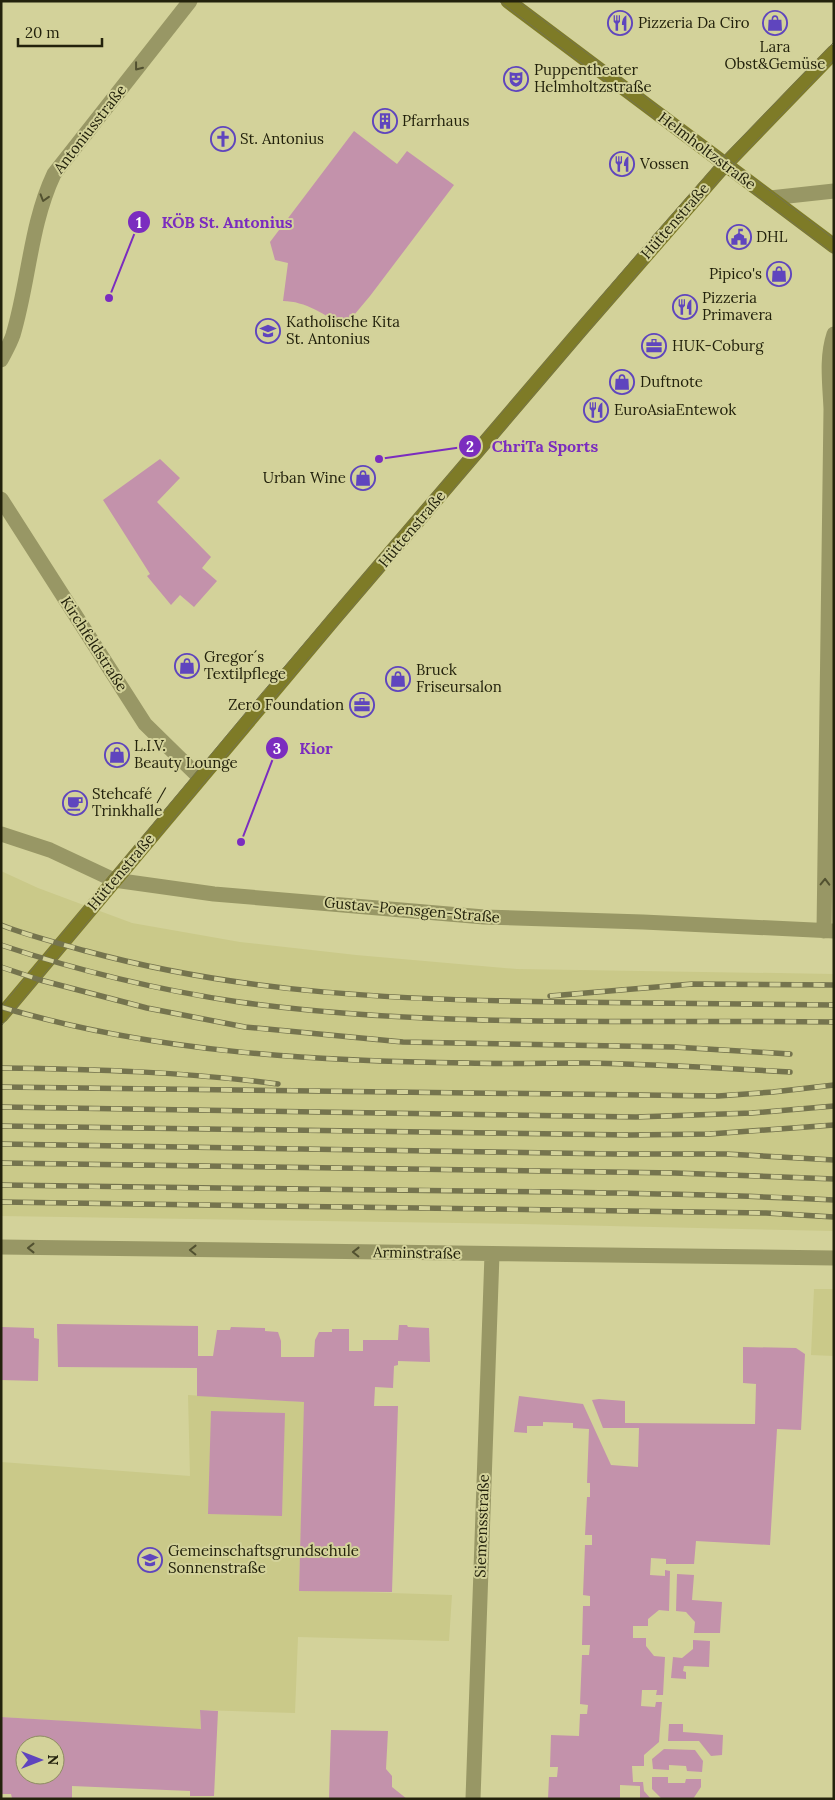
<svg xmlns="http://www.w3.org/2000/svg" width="835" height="1800" font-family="Lora,serif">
<rect width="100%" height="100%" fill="#d3d29a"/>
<!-- built -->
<path fill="#cac989" d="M 1,871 L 38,888 L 132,923 L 240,942 L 356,955 L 517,969 L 834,974 L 834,1231 L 522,1224 L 1,1216 Z
M 814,1289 L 834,1289 L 834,1356 L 811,1355 Z
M 188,1395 L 305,1402 L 299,1590 L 452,1595 L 449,1641 L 298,1637 L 295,1713 L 200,1710 L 201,1730 L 1,1717 L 1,1462 L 190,1476 Z"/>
<!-- green -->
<path fill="#c392ab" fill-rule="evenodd" d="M 354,131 L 397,164 L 407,151 L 454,185 L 370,296 L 344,327 C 326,315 305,301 283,301 L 288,263 L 275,260 L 270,242 Z
M 160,459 L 180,478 L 157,502 L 211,557 L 202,568 L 217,581 L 194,607 L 180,595 L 171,605 L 147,576 L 150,574 L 103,500 Z
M 57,1324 L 198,1326 L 198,1356 L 213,1356 L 217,1330 L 230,1330 L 231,1327 L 265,1328 L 265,1331 L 278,1332 L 281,1341 L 281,1357 L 314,1357 L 315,1340 L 319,1332 L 332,1332 L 332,1329 L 349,1329 L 349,1351 L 363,1351 L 363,1340 L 398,1340 L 399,1325 L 407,1325 L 408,1327 L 429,1328 L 430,1362 L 398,1361 L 398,1365 L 394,1366 L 393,1388 L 375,1387 L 374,1406 L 398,1406 L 392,1592 L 299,1591 L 304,1402 L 197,1396 L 197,1368 L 58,1367 Z
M 2,1327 L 34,1328 L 34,1338 L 39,1339 L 38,1381 L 1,1380 Z
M 743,1347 L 796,1348 L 805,1354 L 801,1430 L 777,1429 L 770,1545 L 696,1541 L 694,1564 L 666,1564 L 666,1559 L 651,1558 L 650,1575 L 665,1576 L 665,1570 L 670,1571 L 669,1611 L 659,1610 L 648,1619 L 648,1626 L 633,1626 L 633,1638 L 646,1638 L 646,1646 L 654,1656 L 665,1657 L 663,1695 L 656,1695 L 657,1690 L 642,1690 L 641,1706 L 655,1707 L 656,1702 L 662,1702 L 659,1742 L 644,1755 L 644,1766 L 632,1766 L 633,1782 L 643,1782 L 644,1791 L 651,1799 L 640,1799 L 640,1786 L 620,1785 L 620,1799 L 548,1799 L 549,1777 L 557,1777 L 558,1767 L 550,1767 L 551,1735 L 579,1736 L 580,1714 L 587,1714 L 588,1705 L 580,1704 L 582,1655 L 589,1655 L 590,1645 L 582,1645 L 583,1606 L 590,1606 L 590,1596 L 583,1595 L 585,1545 L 592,1545 L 592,1535 L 585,1535 L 587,1497 L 590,1497 L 590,1483 L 587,1483 L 589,1429 L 573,1428 L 573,1423 L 543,1422 L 543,1426 L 527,1426 L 527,1433 L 514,1432 L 519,1396 L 583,1404 L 611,1465 L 638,1467 L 639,1428 L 603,1428 L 592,1400 L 599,1399 L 625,1401 L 625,1423 L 755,1424 L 756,1384 L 743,1383 Z
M 211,1411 L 285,1413 L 282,1516 L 208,1514 Z
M 677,1574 L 694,1575 L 692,1600 L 722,1602 L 720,1633 L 694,1633 L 695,1622 L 686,1612 L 676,1611 Z
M 693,1640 L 710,1641 L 709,1667 L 684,1666 L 683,1671 L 686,1672 L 686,1679 L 671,1678 L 673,1657 L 682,1658 L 693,1649 Z
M 200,1710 L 218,1711 L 214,1796 L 190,1796 L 190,1791 L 72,1786 L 72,1798 L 12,1798 L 11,1794 L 1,1794 L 1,1717 L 201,1729 ZM 25,1745 L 55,1745 L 55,1775 L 25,1775 Z
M 669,1724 L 683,1724 L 683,1732 L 723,1735 L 722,1755 L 711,1756 L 699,1741 L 668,1741 Z
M 331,1730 L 388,1731 L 386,1769 L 392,1776 L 392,1787 L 407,1799 L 329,1799 Z
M 664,1749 L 695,1750 L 703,1761 L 702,1772 L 687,1771 L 686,1766 L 669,1765 L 669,1770 L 653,1769 L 652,1759 Z
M 652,1777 L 668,1777 L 668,1783 L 685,1783 L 686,1779 L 701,1779 L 701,1787 L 693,1799 L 661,1798 L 652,1789 Z"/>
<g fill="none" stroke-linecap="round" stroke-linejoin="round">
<!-- street -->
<path stroke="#989765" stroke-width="15" d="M 770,198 L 834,191
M 1,360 C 5,352 10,344 13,335 C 29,282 30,225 54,174 L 190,1
M 1,499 L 145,724 L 200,778
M 1,834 L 50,850 L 114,880 L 214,894 L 484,917 L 643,922 L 834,931
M 824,931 L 831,409 C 830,384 826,358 834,334
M 1,1247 L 834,1258
M 473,1799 L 492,1254"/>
<!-- secondary -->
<path stroke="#7e7b27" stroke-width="15" d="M 508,1 L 834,246
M 1,1016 L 334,619 L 580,331 L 721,169 L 834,52"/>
<!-- tram -->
<path stroke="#75744e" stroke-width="1" d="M 499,1 L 834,254
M 518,1 L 834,239
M 1,1007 L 262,693 L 652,237 L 719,161 L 834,42
M 1,1026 L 272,701 L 680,224 L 734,164 L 834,60"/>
<defs>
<path id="rail" d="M 1,925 C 29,936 58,943 86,951 C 244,994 401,1000 563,1002 C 654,1003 744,1004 834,1005
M 1,945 C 79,971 158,990 239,1002 C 436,1029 636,1019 834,1022
M 1,967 L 40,980 L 147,1008 L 245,1027 L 403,1042 L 674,1047 L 790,1054
M 550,996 L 692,984 L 834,985
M 1,1007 C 152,1052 311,1061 467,1063 C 506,1064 544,1063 583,1063 C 652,1064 721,1068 790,1072
M 1,1068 C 94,1069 186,1072 278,1084
M 1,1087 L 718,1096 L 773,1092 L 834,1085
M 1,1107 L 636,1117 L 752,1113 L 834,1106
M 1,1126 L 630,1135 L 710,1134 L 834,1125
M 1,1144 L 614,1154 L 726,1154 L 834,1160
M 1,1163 L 675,1173 L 834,1179
M 1,1185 C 188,1189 375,1189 562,1192 C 653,1194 743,1195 834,1200
M 1,1202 L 766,1213 L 834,1217"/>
</defs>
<!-- rail casing -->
<use href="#rail" stroke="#75744e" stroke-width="5.5"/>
<!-- rail -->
<use href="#rail" stroke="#d3d29a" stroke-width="4" stroke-dasharray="11" stroke-linecap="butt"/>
</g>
<!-- one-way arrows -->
<defs><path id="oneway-chevron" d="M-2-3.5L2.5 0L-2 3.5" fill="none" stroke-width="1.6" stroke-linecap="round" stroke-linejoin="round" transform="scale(1.25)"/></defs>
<g stroke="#525130">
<use href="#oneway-chevron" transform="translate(138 67) rotate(128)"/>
<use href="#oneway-chevron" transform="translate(44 198) rotate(107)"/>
<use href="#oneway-chevron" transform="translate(825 882) rotate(-89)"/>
<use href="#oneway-chevron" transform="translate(31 1248) rotate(-180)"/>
<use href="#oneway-chevron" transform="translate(193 1250) rotate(-179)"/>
<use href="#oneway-chevron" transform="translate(356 1252) rotate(-179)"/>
</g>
<!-- icons -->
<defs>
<symbol id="restaurant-ring" viewBox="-11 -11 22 22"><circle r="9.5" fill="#d3d29a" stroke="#5f45be" stroke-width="1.5"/><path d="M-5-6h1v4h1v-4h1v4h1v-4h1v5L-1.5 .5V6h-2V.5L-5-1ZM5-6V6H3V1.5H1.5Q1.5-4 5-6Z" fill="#5f45be"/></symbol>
<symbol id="shop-ring" viewBox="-11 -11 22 22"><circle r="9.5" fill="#d3d29a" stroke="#5f45be" stroke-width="1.5"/><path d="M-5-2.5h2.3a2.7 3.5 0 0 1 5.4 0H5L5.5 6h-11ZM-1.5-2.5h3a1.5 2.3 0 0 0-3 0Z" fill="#5f45be"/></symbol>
<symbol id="theatre-ring" viewBox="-11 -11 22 22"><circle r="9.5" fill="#d3d29a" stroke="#5f45be" stroke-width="1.5"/><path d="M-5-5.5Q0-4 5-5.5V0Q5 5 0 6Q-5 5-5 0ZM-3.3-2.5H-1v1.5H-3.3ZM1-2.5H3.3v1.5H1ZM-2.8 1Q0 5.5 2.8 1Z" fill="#5f45be"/></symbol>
<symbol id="building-ring" viewBox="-11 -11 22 22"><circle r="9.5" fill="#d3d29a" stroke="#5f45be" stroke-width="1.5"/><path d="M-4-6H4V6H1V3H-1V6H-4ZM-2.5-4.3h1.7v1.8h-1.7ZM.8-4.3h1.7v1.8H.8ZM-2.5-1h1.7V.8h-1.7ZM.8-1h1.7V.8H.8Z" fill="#5f45be"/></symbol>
<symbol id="church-ring" viewBox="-11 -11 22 22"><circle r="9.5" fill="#d3d29a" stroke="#5f45be" stroke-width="1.5"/><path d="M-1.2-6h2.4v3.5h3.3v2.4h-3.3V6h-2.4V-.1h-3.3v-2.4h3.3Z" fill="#5f45be"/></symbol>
<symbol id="civic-ring" viewBox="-11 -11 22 22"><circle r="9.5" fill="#d3d29a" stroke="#5f45be" stroke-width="1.5"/><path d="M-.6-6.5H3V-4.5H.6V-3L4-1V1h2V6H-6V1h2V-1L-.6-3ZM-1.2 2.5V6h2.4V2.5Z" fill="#5f45be"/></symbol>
<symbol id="school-ring" viewBox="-11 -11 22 22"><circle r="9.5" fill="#d3d29a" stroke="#5f45be" stroke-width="1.5"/><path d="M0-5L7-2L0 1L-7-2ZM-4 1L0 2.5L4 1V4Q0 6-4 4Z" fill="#5f45be"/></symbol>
<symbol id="office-ring" viewBox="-11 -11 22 22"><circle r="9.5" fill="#d3d29a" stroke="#5f45be" stroke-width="1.5"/><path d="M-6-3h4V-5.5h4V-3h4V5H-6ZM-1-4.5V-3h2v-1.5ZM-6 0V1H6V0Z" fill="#5f45be"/></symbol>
<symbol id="cafe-ring" viewBox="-11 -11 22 22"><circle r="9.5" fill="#d3d29a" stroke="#5f45be" stroke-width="1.5"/><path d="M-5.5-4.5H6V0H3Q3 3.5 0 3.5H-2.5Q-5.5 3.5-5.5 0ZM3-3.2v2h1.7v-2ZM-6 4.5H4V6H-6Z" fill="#5f45be"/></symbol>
</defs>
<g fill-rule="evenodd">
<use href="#restaurant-ring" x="606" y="9" width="28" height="28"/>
<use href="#shop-ring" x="761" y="9" width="28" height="28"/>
<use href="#theatre-ring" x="502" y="65" width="28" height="28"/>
<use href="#building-ring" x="371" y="107" width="28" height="28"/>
<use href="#church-ring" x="209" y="125" width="28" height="28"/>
<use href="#restaurant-ring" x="608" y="150" width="28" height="28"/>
<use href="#civic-ring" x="725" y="223" width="28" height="28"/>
<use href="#shop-ring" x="765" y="260" width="28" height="28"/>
<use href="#restaurant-ring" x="671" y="293" width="28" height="28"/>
<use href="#school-ring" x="254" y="317" width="28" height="28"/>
<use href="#office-ring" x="640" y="332" width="28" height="28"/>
<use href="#shop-ring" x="608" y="368" width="28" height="28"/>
<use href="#restaurant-ring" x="582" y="396" width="28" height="28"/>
<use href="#shop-ring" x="349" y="464" width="28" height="28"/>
<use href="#shop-ring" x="173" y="652" width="28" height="28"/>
<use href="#shop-ring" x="384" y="665" width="28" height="28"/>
<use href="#office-ring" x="348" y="691" width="28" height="28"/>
<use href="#shop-ring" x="103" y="741" width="28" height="28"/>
<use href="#cafe-ring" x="61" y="789" width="28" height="28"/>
<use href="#school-ring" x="136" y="1546" width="28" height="28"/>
</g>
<g text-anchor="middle" stroke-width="4" stroke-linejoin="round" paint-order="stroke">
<!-- poi labels -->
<g font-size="15" fill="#23220c" stroke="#d3d29a" text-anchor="start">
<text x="638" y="28">Pizzeria Da Ciro</text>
<text x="775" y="52" text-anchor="middle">Lara<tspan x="775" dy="17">Obst&amp;Gemüse</tspan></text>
<text x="534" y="75">Puppentheater<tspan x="534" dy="17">Helmholtzstraße</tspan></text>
<text x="402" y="126">Pfarrhaus</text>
<text x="240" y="144">St. Antonius</text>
<text x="640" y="169">Vossen</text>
<text x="756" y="242">DHL</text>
<text x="762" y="279" text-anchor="end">Pipico's</text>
<text x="702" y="303">Pizzeria<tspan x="702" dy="17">Primavera</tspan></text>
<text x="286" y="327">Katholische Kita<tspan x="286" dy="17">St. Antonius</tspan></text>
<text x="672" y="351">HUK-Coburg</text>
<text x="640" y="387">Duftnote</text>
<text x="614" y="415">EuroAsiaEntewok</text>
<text x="346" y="483" text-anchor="end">Urban Wine</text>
<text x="204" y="662">Gregor´s<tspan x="204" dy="17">Textilpflege</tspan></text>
<text x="416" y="675">Bruck<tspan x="416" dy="17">Friseursalon</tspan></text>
<text x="344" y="710" text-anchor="end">Zero Foundation</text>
<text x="134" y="751">L.I.V.<tspan x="134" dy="17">Beauty Lounge</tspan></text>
<text x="92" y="799">Stehcafé /<tspan x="92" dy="17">Trinkhalle</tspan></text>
<text x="168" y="1556">Gemeinschaftsgrundschule<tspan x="168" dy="17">Sonnenstraße</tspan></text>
</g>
<!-- street labels -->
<g font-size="15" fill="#23220c" stroke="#d3d29a">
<text transform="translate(90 129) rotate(-52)" y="5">Antoniusstraße</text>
<text transform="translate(707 151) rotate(37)" y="5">Helmholtzstraße</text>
<text transform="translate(675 221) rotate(-49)" y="5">Hüttenstraße</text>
<text transform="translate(412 529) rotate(-50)" y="5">Hüttenstraße</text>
<text transform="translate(94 644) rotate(57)" y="5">Kirchfeldstraße</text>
<text transform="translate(121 872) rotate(-50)" y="5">Hüttenstraße</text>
<text transform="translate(412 910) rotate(5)" y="5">Gustav-Poensgen-Straße</text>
<text transform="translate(417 1253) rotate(1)" y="5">Arminstraße</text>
<text transform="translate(482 1526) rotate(-88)" y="5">Siemensstraße</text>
</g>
</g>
<!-- callouts -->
<path fill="none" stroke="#7b2cbf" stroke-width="2" d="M109 298L139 222M379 459L470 446M241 842L277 748"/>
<g fill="#7b2cbf" stroke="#d3d29a" stroke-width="2">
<circle cx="109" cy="298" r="5"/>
<circle cx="379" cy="459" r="5"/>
<circle cx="241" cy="842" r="5"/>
<circle cx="139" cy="222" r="12"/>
<circle cx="470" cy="446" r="12"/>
<circle cx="277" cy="748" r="12"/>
</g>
<g font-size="15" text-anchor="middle" font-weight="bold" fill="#fff">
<text x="139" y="228">1</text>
<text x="470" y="452">2</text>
<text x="277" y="754">3</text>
</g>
<g font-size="16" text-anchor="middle" font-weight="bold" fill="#7b2cbf" stroke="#d3d29a" stroke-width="4" stroke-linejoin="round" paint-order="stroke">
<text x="227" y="228">KÖB St. Antonius</text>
<text x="545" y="452">ChriTa Sports</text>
<text x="316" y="754">Kior</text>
</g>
<!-- border -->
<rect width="835" height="1800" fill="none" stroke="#23220c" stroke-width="5"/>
<!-- north arrow -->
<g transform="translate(40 1760) rotate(90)"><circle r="24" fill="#d3d29a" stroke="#8d8c61"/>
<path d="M0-4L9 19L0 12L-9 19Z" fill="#5f45be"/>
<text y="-8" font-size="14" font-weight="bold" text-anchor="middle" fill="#23220c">N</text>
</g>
<!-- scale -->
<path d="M18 38v8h84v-8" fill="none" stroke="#23220c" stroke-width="2.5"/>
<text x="25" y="38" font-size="15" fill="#23220c" stroke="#d3d29a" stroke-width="4" paint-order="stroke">20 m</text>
</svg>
